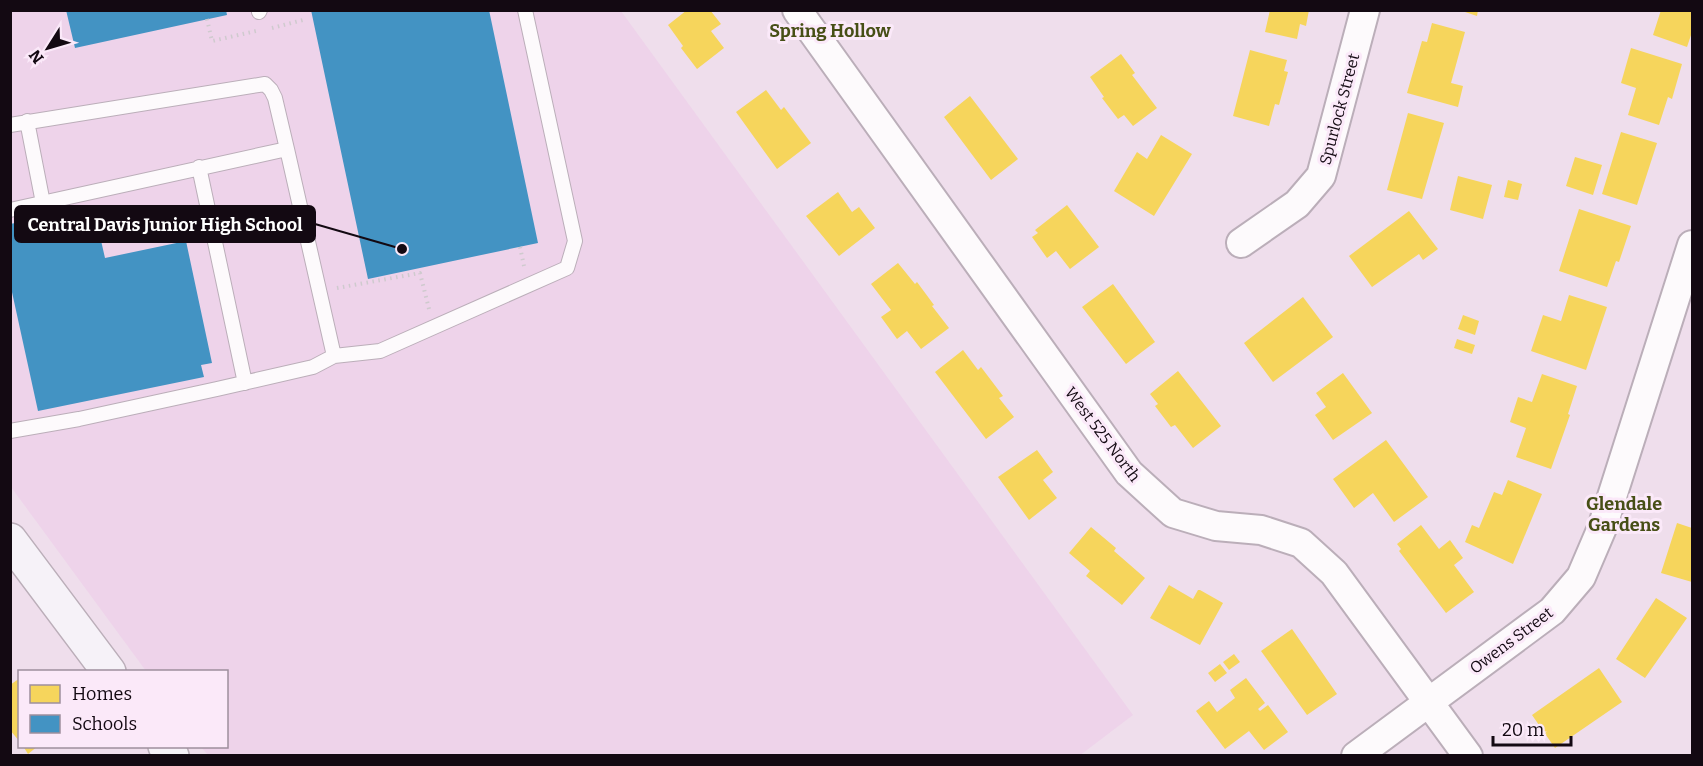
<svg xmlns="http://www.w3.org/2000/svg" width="1703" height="766" font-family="Bitter,serif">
<rect width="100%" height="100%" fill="#efdeec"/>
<!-- built -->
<path fill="#eed3ea" d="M 10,11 L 621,11 L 1133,715 L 1079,756 L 208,755 L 201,747 L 226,746 L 226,672 L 146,671 L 11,487 Z"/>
<!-- homes -->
<path fill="#f6d55c" d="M 687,10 L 710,10 L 721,24 L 711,31 L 724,48 L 697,69 L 681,48 L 683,46 L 668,25 Z
M 1270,10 L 1309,10 L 1306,26 L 1300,24 L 1297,39 L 1265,32 Z
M 1459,10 L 1478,10 L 1477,16 Z
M 1661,10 L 1692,10 L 1692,32 L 1687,47 L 1653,35 Z
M 1432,23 L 1465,32 L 1451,83 L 1463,86 L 1458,107 L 1407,93 L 1422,41 L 1427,42 Z
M 1631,48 L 1682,64 L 1672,99 L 1668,97 L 1659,125 L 1628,115 L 1636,88 L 1621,83 Z
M 1250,50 L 1287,60 L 1284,71 L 1288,72 L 1279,105 L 1275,104 L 1269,126 L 1233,116 Z
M 1121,54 L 1135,73 L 1132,75 L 1157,108 L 1133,126 L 1124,115 L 1118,119 L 1102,98 L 1104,97 L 1090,77 Z
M 766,90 L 781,110 L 784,107 L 811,143 L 777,169 L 736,112 Z
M 970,96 L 1018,159 L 991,180 L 944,117 Z
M 1408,113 L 1444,123 L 1422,199 L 1387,190 Z
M 1621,132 L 1657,143 L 1637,205 L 1602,194 Z
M 1161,135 L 1192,154 L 1154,216 L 1114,191 L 1137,152 L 1147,159 Z
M 1575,157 L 1602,165 L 1593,195 L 1566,186 Z
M 1458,176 L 1492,185 L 1483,219 L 1450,210 Z
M 1508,180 L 1522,184 L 1518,200 L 1504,197 Z
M 838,192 L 852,212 L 859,207 L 875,228 L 839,256 L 806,216 Z
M 1067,205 L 1099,247 L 1070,269 L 1056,251 L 1047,258 L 1032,237 L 1038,233 L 1035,230 Z
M 1579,209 L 1631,226 L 1619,262 L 1616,261 L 1607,287 L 1559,271 Z
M 1409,211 L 1438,249 L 1423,260 L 1419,254 L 1372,287 L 1349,256 Z
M 898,263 L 915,284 L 917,282 L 934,305 L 932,306 L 949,328 L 921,349 L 907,331 L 897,339 L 881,317 L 891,310 L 871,284 Z
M 1113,284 L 1155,342 L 1126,364 L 1082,307 Z
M 1569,295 L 1607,307 L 1586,370 L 1531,351 L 1543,315 L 1561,321 Z
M 1303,297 L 1333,337 L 1273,382 L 1244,343 Z
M 1463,315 L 1479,321 L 1475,335 L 1458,329 Z
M 1457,339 L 1475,345 L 1472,354 L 1454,348 Z
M 963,350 L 978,370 L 981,367 L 1003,396 L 999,398 L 1014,417 L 986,439 L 935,372 Z
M 1178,371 L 1221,426 L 1193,448 L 1175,425 L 1171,427 L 1155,406 L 1158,404 L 1150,394 Z
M 1343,373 L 1372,413 L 1333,440 L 1315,415 L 1326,407 L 1316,393 Z
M 1542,374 L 1577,386 L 1568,414 L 1570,415 L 1551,469 L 1516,457 L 1526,428 L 1510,422 L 1518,397 L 1532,402 Z
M 1386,440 L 1428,497 L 1394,522 L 1373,493 L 1354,508 L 1333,479 Z
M 1037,450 L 1053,472 L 1043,480 L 1057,498 L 1029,520 L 998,477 Z
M 1508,480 L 1542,494 L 1513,564 L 1465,542 L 1472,525 L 1479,528 L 1494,492 L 1502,495 Z
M 1677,523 L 1692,528 L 1692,582 L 1661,573 Z
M 1421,525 L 1439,549 L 1450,540 L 1463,558 L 1454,565 L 1474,592 L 1446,613 L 1399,551 L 1401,549 L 1397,544 Z
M 1091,527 L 1116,548 L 1114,551 L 1145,578 L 1122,605 L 1086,576 L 1090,571 L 1069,553 Z
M 1169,585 L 1193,599 L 1198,590 L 1200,590 L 1223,603 L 1200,645 L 1150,618 Z
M 1656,598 L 1687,618 L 1645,678 L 1616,659 Z
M 1292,629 L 1337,694 L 1307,715 L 1261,651 Z
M 1234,654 L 1240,662 L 1229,670 L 1223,662 Z
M 1220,664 L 1227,673 L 1215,682 L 1208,673 Z
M 1599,668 L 1622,702 L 1555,748 L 1532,715 Z
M 20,678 L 20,742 L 10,730 L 12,728 L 10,725 L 10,685 Z
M 1246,678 L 1265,703 L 1258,709 L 1260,711 L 1268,705 L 1288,732 L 1264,750 L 1249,731 L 1225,749 L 1196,711 L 1209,701 L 1217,712 L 1235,698 L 1230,690 Z
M 23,746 L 38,746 L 28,754 Z"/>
<!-- schools -->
<path fill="#4393c3" d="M 66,10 L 226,10 L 227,15 L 75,48 Z
M 311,10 L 489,10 L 538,243 L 368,279 Z
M 61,214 L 67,242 L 100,236 L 105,258 L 186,241 L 212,363 L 201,365 L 204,377 L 38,411 L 10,283 L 10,224 Z"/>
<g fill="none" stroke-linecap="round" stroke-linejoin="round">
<defs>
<path id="lane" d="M 259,12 L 260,10
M 27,121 L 43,203
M 10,125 L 265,84 L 271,90 L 275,98 L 287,149
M 199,167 L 245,383
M 10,210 L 287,149 L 334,356 L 313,367 L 217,389 L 79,419 L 10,431
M 334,356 L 380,351 L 567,268 L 575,241 L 525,10"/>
<path id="street" d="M 797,10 L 1129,473 L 1173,513 L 1216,526 L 1261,530 L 1301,543 L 1334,573 L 1468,756
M 1241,243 L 1297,204 L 1321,176 L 1365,10
M 1356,756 L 1552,611 L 1581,577 L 1602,528 L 1692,245"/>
<path id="secondary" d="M 10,540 L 109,672
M 165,746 L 172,756"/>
</defs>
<!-- lane casing -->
<use href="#lane" stroke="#bbaeb9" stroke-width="16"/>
<!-- street casing -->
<use href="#street" stroke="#bbaeb9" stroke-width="32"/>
<!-- secondary casing -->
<use href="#secondary" stroke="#bbaeb9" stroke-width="36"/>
<!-- path -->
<path stroke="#cfcace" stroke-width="4" stroke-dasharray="1.5 4.5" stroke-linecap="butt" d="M 207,19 L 212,41 L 256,31
M 272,28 L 303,20
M 520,247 L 524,266
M 337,288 L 420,273 L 429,309"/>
<!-- lane -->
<use href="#lane" stroke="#fdfafc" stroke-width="14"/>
<!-- street -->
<use href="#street" stroke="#fdfafc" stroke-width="28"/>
<!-- secondary -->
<use href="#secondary" stroke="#f6f2f8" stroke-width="33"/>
</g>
<g text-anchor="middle" stroke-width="6" stroke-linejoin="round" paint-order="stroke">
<!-- street labels -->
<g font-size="16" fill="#130912" stroke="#fbe9f9">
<text transform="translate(1339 109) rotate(-75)" y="6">Spurlock Street</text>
<text transform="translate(1103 434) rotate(53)" y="6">West 525 North</text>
<text transform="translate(1511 640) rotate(-37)" y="6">Owens Street</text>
</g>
<!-- neighbourhood labels -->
<g font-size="18" font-weight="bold" fill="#474f16" stroke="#fbe9f9">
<text x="830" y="37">Spring Hollow</text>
<text x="1624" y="510">Glendale<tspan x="1624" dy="21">Gardens</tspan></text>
</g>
</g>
<!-- callouts -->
<path fill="none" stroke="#130912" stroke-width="2" d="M402 249L315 224"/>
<circle fill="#130912" stroke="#fbe9f9" stroke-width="2" cx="402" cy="249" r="6"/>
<rect fill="#130912" stroke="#130912" stroke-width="2" x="15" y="206" width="300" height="36" rx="6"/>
<g font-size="18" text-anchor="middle" font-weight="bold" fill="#fff">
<text x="165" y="231">Central Davis Junior High School</text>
</g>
<!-- border -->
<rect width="1703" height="766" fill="none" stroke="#130912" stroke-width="24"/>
<!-- legend -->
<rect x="18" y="670" width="210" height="78" fill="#fbe9f9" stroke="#9e8f9d" stroke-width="1.5"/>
<rect x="30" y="685" width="30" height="18" fill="#f6d55c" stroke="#9e8f9d" stroke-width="1.5"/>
<text x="72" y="700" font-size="18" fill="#130912">Homes</text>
<rect x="30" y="715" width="30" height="18" fill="#4393c3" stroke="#9e8f9d" stroke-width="1.5"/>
<text x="72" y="730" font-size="18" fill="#130912">Schools</text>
<!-- north arrow -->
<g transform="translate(48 48) rotate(233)" stroke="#fbe9f9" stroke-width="4.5" paint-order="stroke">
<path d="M0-4.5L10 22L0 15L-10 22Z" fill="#130912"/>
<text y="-9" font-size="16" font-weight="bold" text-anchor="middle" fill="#130912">N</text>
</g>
<!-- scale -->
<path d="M1493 736v9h78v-9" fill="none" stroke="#130912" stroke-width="3"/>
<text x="1502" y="736" font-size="18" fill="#130912" stroke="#fbe9f9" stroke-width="4.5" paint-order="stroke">20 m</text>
</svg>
